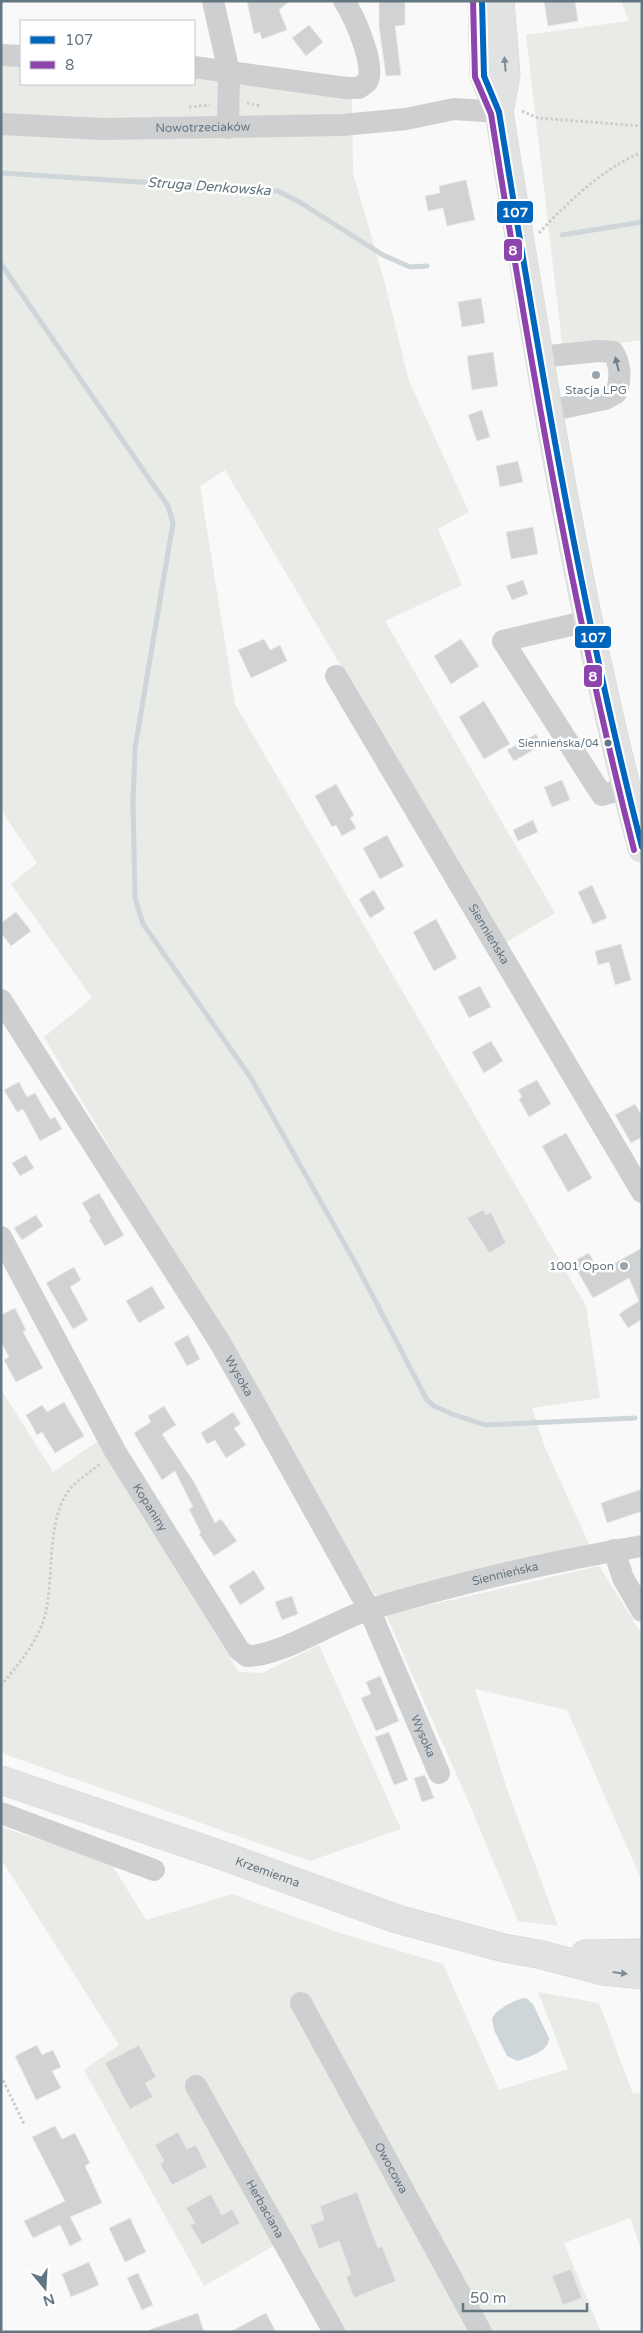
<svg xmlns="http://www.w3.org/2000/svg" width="643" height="2333" font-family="'Varela Round',sans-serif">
<rect width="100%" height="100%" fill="#f9f9f9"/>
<!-- green -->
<path fill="#e8ebe6" d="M 621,1 L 642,1 L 642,340 L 563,351 L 526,35 L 629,21 Z
M 1,46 L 21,47 L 21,84 L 194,84 L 194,58 L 352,98 L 353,173 L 384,280 L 409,381 L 469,512 L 438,529 L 462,585 L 385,621 L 555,913 L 505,943 L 225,470 L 200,486 L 235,704 L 586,1306 L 600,1398 L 532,1408 L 544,1445 L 589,1544 L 384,1596 L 375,1595 L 44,1037 L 92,998 L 11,884 L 37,863 L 1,810 Z
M 1,1389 L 53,1472 L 98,1441 L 239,1672 L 262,1673 L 319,1645 L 401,1829 L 310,1861 L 1,1753 Z
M 599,1566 L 642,1634 L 642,1881 L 567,1710 L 475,1689 L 507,1789 L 558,1926 L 518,1921 L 469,1803 L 386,1615 Z
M 1,1827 L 111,1863 L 146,1920 L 232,1894 L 337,1932 L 443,1964 L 499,2090 L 568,2069 L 538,1992 L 599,2003 L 633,2094 L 642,2092 L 642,2109 L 640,2110 L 642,2115 L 642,2252 L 630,2218 L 564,2243 L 601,2332 L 341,2332 L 286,2239 L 204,2286 L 84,2070 L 119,2045 L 1,1859 Z"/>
<!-- water -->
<path fill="#ced6d9" d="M 526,1998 L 533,2004 L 549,2038 C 549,2052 530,2056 518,2061 L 507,2056 L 494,2030 L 492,2018 C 497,2009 515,1999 526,1998 Z"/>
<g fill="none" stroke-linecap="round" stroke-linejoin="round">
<!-- stream -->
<path stroke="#ced6d9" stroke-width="5" d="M 1,173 L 278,191 L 301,203 L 383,255 L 410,267 L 427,266
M 562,235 L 642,222
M 1,264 L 168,506 L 173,523 L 135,748 L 133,802 L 135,898 L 143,924 L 251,1078 L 357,1266 L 427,1400 L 434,1406 L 452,1414 L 485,1425 L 635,1418"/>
</g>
<!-- building -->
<path fill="#d0d2d3" stroke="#e8e8e8" d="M 247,1 L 290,1 L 279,10 L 287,30 L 262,39 L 260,32 L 254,34 Z
M 379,1 L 405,1 L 405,25 L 395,26 L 401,75 L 386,76 L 379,26 Z
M 544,1 L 575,1 L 578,21 L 548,26 Z
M 309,25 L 323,42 L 306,56 L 292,38 Z
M 466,180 L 475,220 L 447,226 L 443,208 L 428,211 L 425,196 L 440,193 L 439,186 Z
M 481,298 L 485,323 L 462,327 L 458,302 Z
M 493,352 L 498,386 L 472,390 L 467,356 Z
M 482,410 L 490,437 L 477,441 L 468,415 Z
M 518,461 L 523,482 L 500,487 L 496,466 Z
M 533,527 L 538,554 L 511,559 L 506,532 Z
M 523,580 L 528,594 L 512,600 L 506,586 Z
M 264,639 L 270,650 L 280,645 L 287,661 L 251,678 L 238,650 Z
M 461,639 L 479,666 L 451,684 L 434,656 Z
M 484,701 L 510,744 L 484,759 L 459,717 Z
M 536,734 L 542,745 L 514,761 L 507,750 Z
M 562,780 L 570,800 L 552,807 L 544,787 Z
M 336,784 L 354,815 L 350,818 L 356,828 L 342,836 L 336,825 L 332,827 L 315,796 Z
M 533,820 L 538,832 L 518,841 L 513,830 Z
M 387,835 L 404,866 L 380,879 L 363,848 Z
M 592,885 L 607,918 L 593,924 L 578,892 Z
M 374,890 L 385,909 L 370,918 L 359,899 Z
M 16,912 L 31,931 L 11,946 L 1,933 L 1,923 Z
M 436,919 L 457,958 L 434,971 L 413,932 Z
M 621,944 L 631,980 L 615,985 L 609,962 L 598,965 L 595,951 Z
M 480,986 L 491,1007 L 469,1018 L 458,997 Z
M 491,1041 L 503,1061 L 484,1073 L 472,1052 Z
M 537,1080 L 551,1104 L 529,1117 L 519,1099 L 522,1097 L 518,1090 Z
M 19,1082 L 27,1097 L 35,1093 L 50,1119 L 55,1117 L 62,1129 L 40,1141 L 23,1109 L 17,1112 L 4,1090 Z
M 635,1104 L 642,1116 L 642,1137 L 631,1143 L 615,1115 Z
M 566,1133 L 592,1178 L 568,1192 L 542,1146 Z
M 26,1155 L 34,1168 L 20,1176 L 12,1163 Z
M 99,1193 L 124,1235 L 105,1246 L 89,1220 L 91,1218 L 82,1203 Z
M 483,1210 L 486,1215 L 491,1212 L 506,1243 L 489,1253 L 467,1218 Z
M 36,1215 L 43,1226 L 22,1240 L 14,1228 Z
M 642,1248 L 642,1319 L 628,1328 L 619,1314 L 639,1301 L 629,1278 L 593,1298 L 572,1262 L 589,1253 L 599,1272 Z
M 74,1267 L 81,1280 L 70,1287 L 88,1320 L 73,1329 L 46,1283 Z
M 152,1286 L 165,1308 L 139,1323 L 126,1301 Z
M 15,1308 L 26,1330 L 23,1332 L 43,1368 L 16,1382 L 4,1360 L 9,1357 L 1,1342 L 1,1315 Z
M 188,1335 L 200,1359 L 187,1366 L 174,1343 Z
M 64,1402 L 84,1436 L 55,1453 L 42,1432 L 37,1435 L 26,1415 L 42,1405 L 47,1412 Z
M 164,1406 L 176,1425 L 162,1434 L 194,1482 L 215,1523 L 221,1519 L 237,1541 L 214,1556 L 199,1534 L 201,1533 L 189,1509 L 193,1507 L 175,1471 L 162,1480 L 134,1433 L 151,1422 L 148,1416 Z
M 233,1412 L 241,1424 L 234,1428 L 246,1445 L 226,1458 L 215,1440 L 207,1444 L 201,1433 Z
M 642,1489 L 642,1511 L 607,1523 L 601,1503 Z
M 254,1570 L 265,1589 L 240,1605 L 229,1586 Z
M 292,1596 L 298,1614 L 282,1620 L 275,1602 Z
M 380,1676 L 399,1721 L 376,1731 L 361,1698 L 371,1694 L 366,1682 Z
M 389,1732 L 408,1780 L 394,1785 L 375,1737 Z
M 425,1775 L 434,1798 L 422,1802 L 414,1778 Z
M 37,2045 L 42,2055 L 53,2050 L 61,2067 L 52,2071 L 61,2088 L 36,2100 L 15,2056 Z
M 139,2045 L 156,2077 L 145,2083 L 153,2097 L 130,2109 L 105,2063 Z
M 55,2126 L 62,2139 L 75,2133 L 90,2163 L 85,2166 L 102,2203 L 70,2217 L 82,2240 L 70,2246 L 60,2225 L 33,2238 L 24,2221 L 65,2201 L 32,2137 Z
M 178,2132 L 187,2149 L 196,2145 L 207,2167 L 172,2185 L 160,2164 L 164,2161 L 155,2145 Z
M 357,2192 L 378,2248 L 382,2246 L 396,2281 L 354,2298 L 346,2277 L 351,2274 L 339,2241 L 319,2249 L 310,2225 L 324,2220 L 320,2206 Z
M 211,2194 L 222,2215 L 232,2209 L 240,2223 L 202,2245 L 190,2225 L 195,2223 L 186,2208 Z
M 130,2218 L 146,2252 L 125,2262 L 109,2228 Z
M 89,2262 L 99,2285 L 71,2297 L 62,2274 Z
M 571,2269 L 582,2298 L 563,2305 L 552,2276 Z
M 138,2273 L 153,2305 L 142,2310 L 127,2278 Z
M 198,2313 L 204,2332 L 149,2332 L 149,2330 Z
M 266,2313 L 276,2332 L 230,2332 Z"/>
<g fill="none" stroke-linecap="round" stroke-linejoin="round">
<defs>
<g id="major">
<path d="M 482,1 L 484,76 L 499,112 C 539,359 577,606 642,848"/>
<path d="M 499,112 L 506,75 L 500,1"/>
<path id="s7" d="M 1,1780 L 221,1855 L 397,1919 L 504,1948 L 538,1954 L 603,1971 L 642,1975"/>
<path d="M 585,1954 L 642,1953"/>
</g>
</defs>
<!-- major casing -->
<use href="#major" stroke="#d5d6d7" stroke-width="29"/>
<!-- path -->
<path stroke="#cbcccd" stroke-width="3" stroke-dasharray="2.5 2.5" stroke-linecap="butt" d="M 247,103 L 260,106
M 189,107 L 210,105
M 522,111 L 538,118 L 642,126
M 539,233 C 569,201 601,170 642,152
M 1,1686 C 18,1664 38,1642 45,1615 C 55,1577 45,1518 71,1488 C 79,1479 92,1471 101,1463
M 1,2076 L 24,2124"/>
<!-- minor -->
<g stroke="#cecfd0" stroke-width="22">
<path d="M 213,1 L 229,72 L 228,128"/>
<path d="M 1,55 L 21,56"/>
<path d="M 194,67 L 346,88 L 359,88 L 367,82 C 377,67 354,16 344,1"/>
<path id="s1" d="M 1,124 L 102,129 L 342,125 L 406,119 L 454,109 L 499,112"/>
<path d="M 538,357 L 599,351 L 613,352 C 621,365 621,379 616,393 L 605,399 L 548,411"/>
<path d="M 588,621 L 503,641 L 602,795 L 626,788"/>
<path id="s2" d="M 336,676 L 642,1192"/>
<path id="s3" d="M 1,1000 L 219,1341 L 256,1406 L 369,1609 L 439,1773"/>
<path id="s4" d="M 1,1237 L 115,1451 L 239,1650 L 247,1656 C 282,1656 336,1619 371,1609 C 460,1583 551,1561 642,1546"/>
<path d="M 614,1550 L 623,1578 L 642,1611"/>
<path d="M 1,1813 L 154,1870"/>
<path id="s5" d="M 301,2003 L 481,2332"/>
<path id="s6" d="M 196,2086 L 334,2332"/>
</g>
<!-- major -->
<use href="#major" stroke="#e1e2e2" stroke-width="28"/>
<defs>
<path id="bus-1" d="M 482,1 L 484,76 L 499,112 C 539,359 580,605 642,847"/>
<path id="bus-2" d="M 473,1 L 475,77 L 491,114 C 530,361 572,607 634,850"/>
</defs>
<!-- bus-1 casing -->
<use href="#bus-1" stroke="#fff" stroke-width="10"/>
<!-- bus-2 casing -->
<use href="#bus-2" stroke="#fff" stroke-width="10"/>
<!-- bus-1 -->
<use href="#bus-1" stroke="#0065bd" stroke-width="6"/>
<!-- bus-2 -->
<use href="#bus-2" stroke="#8e44ad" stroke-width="6"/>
</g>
<!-- one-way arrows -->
<defs><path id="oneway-solid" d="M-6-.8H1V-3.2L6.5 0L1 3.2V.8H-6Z" transform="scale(1.25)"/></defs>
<g fill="#7e8c96">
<use href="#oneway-solid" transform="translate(505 64) rotate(-95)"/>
<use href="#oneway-solid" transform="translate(620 1973) rotate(7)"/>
</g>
<use fill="#707f8b" href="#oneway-solid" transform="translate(617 364) rotate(-104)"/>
<!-- markers -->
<g fill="#99a4ac" stroke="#fff" stroke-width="2">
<circle cx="596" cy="375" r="5"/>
<circle cx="624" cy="1266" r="5"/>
</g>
<circle fill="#657683" stroke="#fff" stroke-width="2" cx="608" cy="743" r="4.5"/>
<g text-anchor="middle" stroke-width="5" stroke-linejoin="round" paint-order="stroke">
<!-- bus labels -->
<g font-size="11" fill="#657683" stroke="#fff" text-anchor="end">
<text x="599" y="747">Siennieńska/04</text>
</g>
<!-- street labels -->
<g font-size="12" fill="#657683" stroke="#fff">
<text dy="4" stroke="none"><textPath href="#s1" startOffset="202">Nowotrzeciaków</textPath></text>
<text dy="4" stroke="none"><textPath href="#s2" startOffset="300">Siennieńska</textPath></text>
<text dy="4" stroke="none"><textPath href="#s3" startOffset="445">Wysoka</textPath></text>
<text dy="4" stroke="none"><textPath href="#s4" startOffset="309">Kopaniny</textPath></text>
<text dy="4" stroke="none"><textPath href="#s4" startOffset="759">Siennieńska</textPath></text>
<text dy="4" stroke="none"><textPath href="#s3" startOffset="850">Wysoka</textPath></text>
<text dy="4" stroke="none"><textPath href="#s7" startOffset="282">Krzemienna</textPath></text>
<text dy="4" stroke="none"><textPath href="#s5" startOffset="188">Owocowa</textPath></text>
<text dy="4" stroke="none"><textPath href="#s6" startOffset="141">Herbaciana</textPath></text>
</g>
<!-- poi labels -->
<g font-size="12" fill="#657683" stroke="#fff">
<text x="596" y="394">Stacja LPG</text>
<text x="614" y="1270" text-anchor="end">1001 Opon</text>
</g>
<!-- water labels -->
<g font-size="14" font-style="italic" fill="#60757c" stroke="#fff">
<text transform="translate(209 186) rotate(4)" y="5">Struga Denkowska</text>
</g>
</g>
<g stroke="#fff" stroke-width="2">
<rect x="496" y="200" width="38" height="24" rx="5" fill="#0065bd"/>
<rect x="503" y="238" width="20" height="24" rx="5" fill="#8e44ad"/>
<rect x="574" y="625" width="38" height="24" rx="5" fill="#0065bd"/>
<rect x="583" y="664" width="20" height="24" rx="5" fill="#8e44ad"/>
</g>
<g font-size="14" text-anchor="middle" font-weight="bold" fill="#fff">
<text x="515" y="217">107</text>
<text x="513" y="255">8</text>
<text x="593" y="642">107</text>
<text x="593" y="681">8</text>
</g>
<!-- border -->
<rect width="643" height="2333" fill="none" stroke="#657683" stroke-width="5"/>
<!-- legend -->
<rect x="20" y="20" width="175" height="65" fill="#ffffff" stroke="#c1c8cd"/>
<rect x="30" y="36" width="25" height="8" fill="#0065bd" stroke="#c1c8cd"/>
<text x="65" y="45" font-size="15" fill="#657683">107</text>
<rect x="30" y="61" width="25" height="8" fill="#8e44ad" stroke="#c1c8cd"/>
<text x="65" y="70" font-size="15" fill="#657683">8</text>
<!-- north arrow -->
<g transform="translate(45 2288) rotate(162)" stroke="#ffffff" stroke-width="4" paint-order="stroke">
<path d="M0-4L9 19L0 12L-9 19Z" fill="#657683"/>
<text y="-8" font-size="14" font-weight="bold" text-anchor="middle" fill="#657683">N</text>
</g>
<!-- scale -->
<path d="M463 2303v8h124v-8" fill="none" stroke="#657683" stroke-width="2.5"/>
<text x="470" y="2303" font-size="15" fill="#657683" stroke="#ffffff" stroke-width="4" paint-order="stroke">50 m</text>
</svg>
